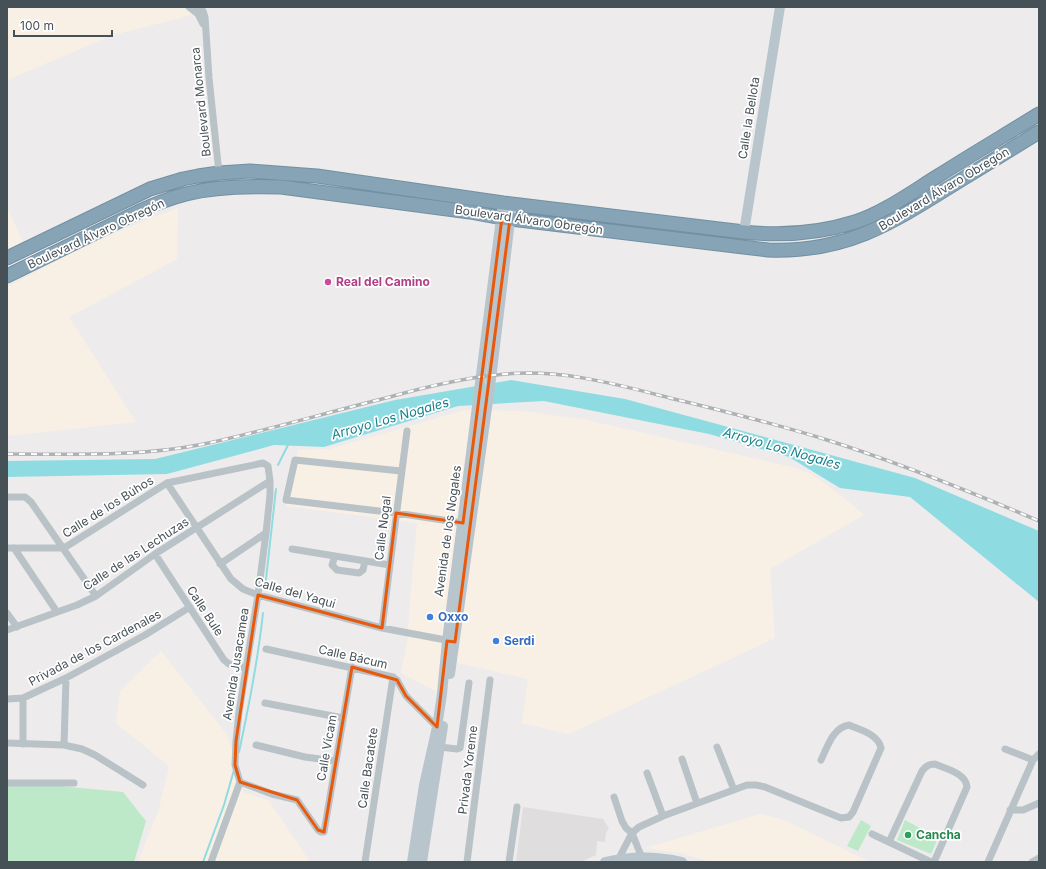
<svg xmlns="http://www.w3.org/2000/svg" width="1046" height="869" font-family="Inter,sans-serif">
<rect width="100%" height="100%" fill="#eeebec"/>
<!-- commercial -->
<path fill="#f9f0e5" d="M 7,7 L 185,7 L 196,14 L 113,35 L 7,80 Z
M 7,208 L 23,242 L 7,250 Z
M 178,208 L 177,259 L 69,317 L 136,422 L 7,436 L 7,287 L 89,244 L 136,224 Z
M 465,410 L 521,411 L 582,419 L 792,467 L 812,474 L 849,502 L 864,515 L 770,569 L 775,638 L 569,734 L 522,723 L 528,679 L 458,663 L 439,665 L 437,692 L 401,673 L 408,639 L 408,627 L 417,523 L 286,506 L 298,450 L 330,449 Z
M 161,651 L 228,736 L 243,792 L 269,801 L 310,862 L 138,862 L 159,809 L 169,766 L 116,723 L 120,691 Z
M 761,814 L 784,820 L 870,862 L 711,862 L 681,853 L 645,848 Z"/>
<!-- education -->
<path fill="#dfdddd" d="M 523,807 L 603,819 L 609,829 L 606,832 L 605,842 L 597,841 L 596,855 L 581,862 L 516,862 Z"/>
<!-- green -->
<path fill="#bde9c8" d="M 7,781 L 123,792 L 146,821 L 134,862 L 7,862 Z
M 861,820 L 871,826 L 858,851 L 847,846 Z
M 905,820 L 938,838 L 931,854 L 897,840 Z"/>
<!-- water -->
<path fill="#8edce2" d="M 511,380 L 625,399 L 915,478 L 1039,531 L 1039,602 L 910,497 L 840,488 L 789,457 L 709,434 L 544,401 L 458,406 L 324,447 L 274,445 L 167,474 L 7,477 L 7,461 L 155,459 L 395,400 Z"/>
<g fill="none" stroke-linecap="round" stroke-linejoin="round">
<!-- stream -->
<path stroke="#8edce2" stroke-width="2" d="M 278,465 L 289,443
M 265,588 L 276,489
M 239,752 C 249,706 258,660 263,613
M 203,862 L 224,805 L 234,770"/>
<defs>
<path id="highway" d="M 7,258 L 150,189 L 183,179 L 198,176 L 219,173 L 250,171 L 317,176 L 503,203 L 744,232 C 781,236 820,233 855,222 C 885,212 912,192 938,176 C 971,155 1005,135 1039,114
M 7,276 L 140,211 C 155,204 170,198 186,194 C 216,186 250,186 281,187 L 470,212 L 502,218 L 768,250 C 846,253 892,223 956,183 C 984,166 1011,149 1039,132"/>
</defs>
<!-- highway casing -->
<use href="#highway" stroke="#7390a2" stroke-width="15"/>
<!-- street -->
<path stroke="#b8c2c7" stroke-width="7" d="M 189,7 L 198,14 L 203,24
M 197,7 L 203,11 L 205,17 L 209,78 L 219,173
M 401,471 L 295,460 L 286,500 L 396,513 L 463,523
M 167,483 L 231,579 L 243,589 L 258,595 L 382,628 L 451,641
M 7,497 L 25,497 L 31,502 L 96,596
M 7,548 L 64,548 L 167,483 L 263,463 L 268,466 L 270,481 L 270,495 L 266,533 L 258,595 L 239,712 L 236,741 L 235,765 L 240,782 L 211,862
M 14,548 L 57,612
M 292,549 L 390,565
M 155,554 L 224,660 L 229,664 L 245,668
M 335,556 L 332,565 L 337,570 L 359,573 L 363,570 L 365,561
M 220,564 L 266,533
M 7,613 L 17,627
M 382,628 L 407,431
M 7,630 L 77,605 L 96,596 L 155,554 L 270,481
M 266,649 L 393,677 L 397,680 L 406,696 L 437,727
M 7,699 L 23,698 L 66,678 L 145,635 L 190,607
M 265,703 L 343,718
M 7,743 L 64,745 L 82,749 L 95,755 L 143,785
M 23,744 L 23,698
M 64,745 L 66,678
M 256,745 L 305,757 L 335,761
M 440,747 L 457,749 L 460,748 L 469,683
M 717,747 L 734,790
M 1005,749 L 1033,760
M 682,759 L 697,803
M 647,773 L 663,816
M 240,782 L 272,794 L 297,800 L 318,830 L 321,832 L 324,832 L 352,667
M 7,783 L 74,783
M 614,797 L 622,821 L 626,828 L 632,833 L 642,858
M 1010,810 L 1023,810 L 1039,803
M 872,834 L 931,862
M 889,842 L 922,771 C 926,766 929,764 935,764 C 946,769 966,773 967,787 L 934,862
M 619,858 L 632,833 L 639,827 L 663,816 L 747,785 L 756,785 L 765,787 L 841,818 L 849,817 L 853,812 L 881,748 C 878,734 860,730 849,725 C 833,727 827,748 821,760
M 365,862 L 393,677
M 467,862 L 490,680
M 509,862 L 517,807
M 988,862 L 1033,760 L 1039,754
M 1032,862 L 1039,858"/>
<!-- secondary -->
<path stroke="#b8c5cc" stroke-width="10" d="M 744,232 L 780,7
M 450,674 L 491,379 L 512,204
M 412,862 L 424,785 L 437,727 L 442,694 L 447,641 L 503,203
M 422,862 L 443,726
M 605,862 C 630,856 656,856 682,862"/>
<!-- highway -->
<use href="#highway" stroke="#87a4b6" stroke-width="13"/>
<defs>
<path id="rail" d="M 7,454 C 73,454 139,457 204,444 C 265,431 325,413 386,398 C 425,387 465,377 506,374 C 564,369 619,385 674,399 C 724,411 775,424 824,439 C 897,462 969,491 1039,521"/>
</defs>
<!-- rail casing -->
<use href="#rail" stroke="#aeb2b5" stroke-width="3.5"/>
<!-- rail -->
<use href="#rail" stroke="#fff" stroke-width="2" stroke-dasharray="6" stroke-linecap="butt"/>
</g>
<!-- marked area -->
<path fill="none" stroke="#e8590c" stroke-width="3" stroke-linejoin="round" d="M 502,218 L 510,219 L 455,642 L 447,641 L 437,727 L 406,696 L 397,680 L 352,667 L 324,832 L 318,830 L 297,800 L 240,782 L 235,765 L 236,741 L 258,595 L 382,628 L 396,513 L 463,523 Z"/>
<!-- markers -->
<circle fill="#d1479c" stroke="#fff" stroke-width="1.5" cx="328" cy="282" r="4"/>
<g fill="#3f7fe0" stroke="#fff" stroke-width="1.5">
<circle cx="430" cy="617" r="4"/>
<circle cx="496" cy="641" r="4"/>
</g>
<circle fill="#2e9e5b" stroke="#fff" stroke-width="1.5" cx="908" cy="835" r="4"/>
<g text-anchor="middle" stroke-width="3.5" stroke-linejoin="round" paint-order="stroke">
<!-- street labels -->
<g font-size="12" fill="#465157" stroke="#fff">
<text transform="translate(201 102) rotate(-96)" y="4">Boulevard Monarca</text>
<text transform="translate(749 118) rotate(-81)" y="4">Calle la Bellota</text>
<text transform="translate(944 189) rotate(-31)" y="4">Boulevard Álvaro Obregón</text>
<text transform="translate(529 220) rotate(8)" y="4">Boulevard Álvaro Obregón</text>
<text transform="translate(96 234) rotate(-25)" y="4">Boulevard Álvaro Obregón</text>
<text transform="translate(108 507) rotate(-32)" y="4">Calle de los Búhos</text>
<text transform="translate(383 528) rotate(-83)" y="4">Calle Nogal</text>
<text transform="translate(448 531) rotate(-82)" y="4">Avenida de los Nogales</text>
<text transform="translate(136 554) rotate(-33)" y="4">Calle de las Lechuzas</text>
<text transform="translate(295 593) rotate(16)" y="4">Calle del Yaqui</text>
<text transform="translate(205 611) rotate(57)" y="4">Calle Bule</text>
<text transform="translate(95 648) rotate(-28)" y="4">Privada de los Cardenales</text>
<text transform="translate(353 657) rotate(13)" y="4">Calle Bácum</text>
<text transform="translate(236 664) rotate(-81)" y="4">Avenida Jusacamea</text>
<text transform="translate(327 748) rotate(-80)" y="4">Calle Vícam</text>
<text transform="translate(368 768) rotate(-82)" y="4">Calle Bacatete</text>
<text transform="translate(468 770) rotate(-83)" y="4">Privada Yoreme</text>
</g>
<!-- hotel labels -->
<g font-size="12" font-weight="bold" fill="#b23c85" stroke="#fff" text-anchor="start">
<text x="336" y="286">Real del Camino</text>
</g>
<!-- shop labels -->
<g font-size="12" font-weight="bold" fill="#366cbe" stroke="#fff" text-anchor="start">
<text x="438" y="621">Oxxo</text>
<text x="504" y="645">Serdi</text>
</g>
<!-- leisure labels -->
<g font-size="12" font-weight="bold" fill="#27864d" stroke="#fff" text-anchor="start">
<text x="916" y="839">Cancha</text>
</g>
<!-- water labels -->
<g font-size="13" font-style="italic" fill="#188189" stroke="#fff">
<text transform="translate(390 418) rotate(-16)" y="5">Arroyo Los Nogales</text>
<text transform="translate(782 448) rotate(16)" y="5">Arroyo Los Nogales</text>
</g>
</g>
<!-- border -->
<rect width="1046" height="869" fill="none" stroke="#465157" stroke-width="16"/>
<!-- scale -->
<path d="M14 30v6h98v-6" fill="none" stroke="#465157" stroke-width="2"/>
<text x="20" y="30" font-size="12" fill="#465157" stroke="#ffffff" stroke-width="3" paint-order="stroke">100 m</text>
</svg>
